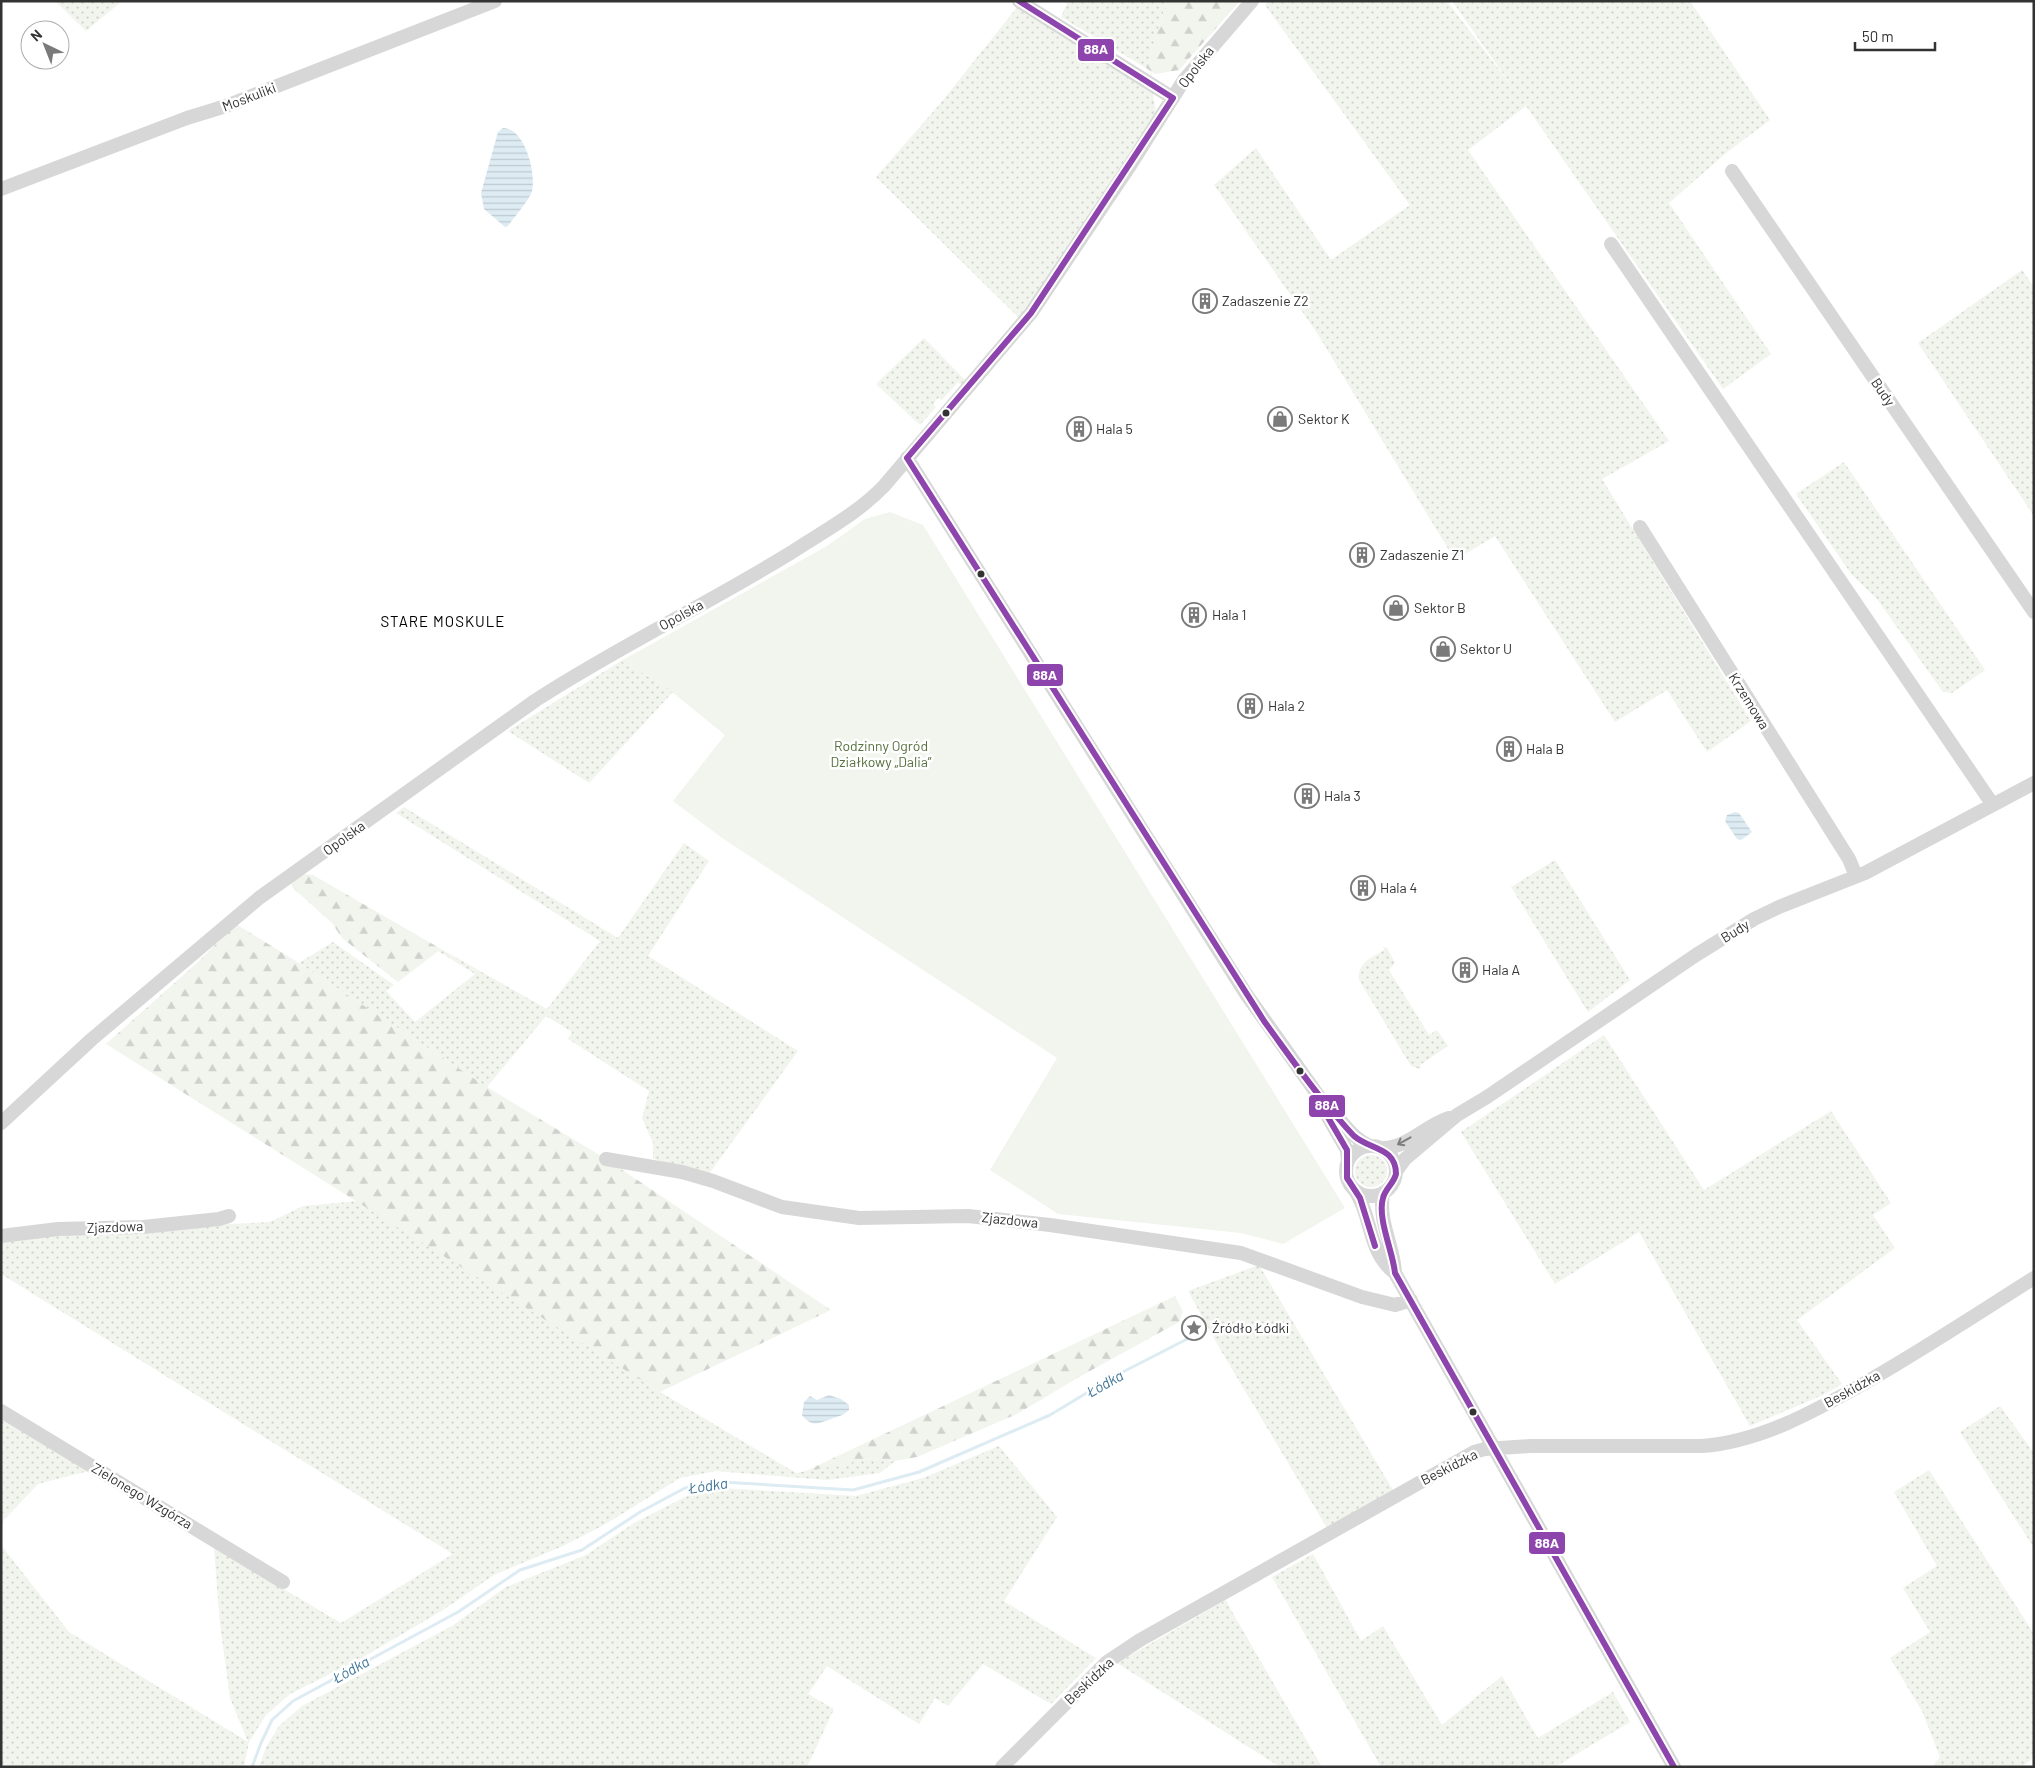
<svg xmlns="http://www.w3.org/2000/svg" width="2035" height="1768" font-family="Barlow,sans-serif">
<defs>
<pattern id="grass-dots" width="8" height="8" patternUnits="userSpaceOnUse" patternTransform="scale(1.25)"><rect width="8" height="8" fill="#f1f5ed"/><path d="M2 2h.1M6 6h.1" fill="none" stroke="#cfd2cc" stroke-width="1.8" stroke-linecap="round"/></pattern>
<pattern id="forest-firs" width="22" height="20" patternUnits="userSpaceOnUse" patternTransform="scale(1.25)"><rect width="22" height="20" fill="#f1f5ed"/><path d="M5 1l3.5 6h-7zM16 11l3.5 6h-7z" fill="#cfd2cc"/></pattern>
<pattern id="water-rules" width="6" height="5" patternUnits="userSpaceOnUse" patternTransform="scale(1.25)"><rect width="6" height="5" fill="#ddebf3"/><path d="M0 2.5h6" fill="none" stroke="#becad1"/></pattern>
</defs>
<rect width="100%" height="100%" fill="#fff"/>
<!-- grass -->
<path fill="url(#grass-dots)" d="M 55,1 L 122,1 L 86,31 Z
M 1068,1 L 1167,1 L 1146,68 L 1061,17 Z
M 1269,1 L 1447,1 L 1513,88 L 1452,1 L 1690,1 L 1770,120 L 1726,153 L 1669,203 L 1771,354 L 1723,389 L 1526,106 L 1468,150 L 1669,441 L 1602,479 L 1751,721 L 1707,752 L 1667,690 L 1615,722 L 1495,536 L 1455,560 L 1317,333 L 1214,185 L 1256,148 L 1331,260 L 1410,205 L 1265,5 Z
M 1018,6 L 1153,93 L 1156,113 L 1148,130 L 1020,319 L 876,177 L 939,105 Z
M 2022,270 L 2034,287 L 2034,516 L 1918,343 Z
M 924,338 L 966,381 L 962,386 L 958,382 L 942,400 L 938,398 L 933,404 L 936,407 L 920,425 L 876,384 Z
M 1844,462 L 1985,670 L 1952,693 L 1943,692 L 1877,599 L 1852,575 L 1796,494 Z
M 621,661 L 661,683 L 673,692 L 589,783 L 508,731 Z
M 404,807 L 618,938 L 684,843 L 709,861 L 648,956 L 798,1051 L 709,1174 L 653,1159 L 653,1143 L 642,1118 L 649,1091 L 568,1039 L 572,1032 L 546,1016 L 487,1087 L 299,963 L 333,942 L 394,985 L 386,991 L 415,1022 L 475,974 L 438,951 L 441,949 L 547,1009 L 600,941 L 396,813 Z
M 1555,860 L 1630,980 L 1588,1012 L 1511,887 Z
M 1383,947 L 1387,948 L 1395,963 L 1389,970 L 1429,1035 L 1437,1030 L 1448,1046 L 1420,1065 L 1421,1067 L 1420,1069 L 1411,1066 L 1359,980 C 1357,963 1371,958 1384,950 Z
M 1604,1035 L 1704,1190 L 1831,1111 L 1891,1203 L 1873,1215 L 1895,1248 L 1797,1320 L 1842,1384 L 1823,1395 L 1750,1426 L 1639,1232 L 1555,1284 L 1461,1132 Z
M1355 1171a16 16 0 1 1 32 0a16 16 0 1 1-32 0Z
M 359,1201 L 660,1392 L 796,1473 L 873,1458 L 895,1461 L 880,1473 L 827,1480 L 716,1471 L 680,1478 L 604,1525 L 563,1546 L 494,1575 L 443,1610 L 360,1659 L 290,1694 L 266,1715 L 249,1742 L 244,1767 L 1,1767 L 1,1417 L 92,1470 L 38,1484 L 3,1521 L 1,1545 L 69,1632 L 248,1742 L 230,1698 L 220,1624 L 214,1548 L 341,1623 L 453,1554 L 1,1274 L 1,1243 L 48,1234 L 270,1222 L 303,1206 Z
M 1259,1265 L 1393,1490 L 1327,1528 L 1220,1349 L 1188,1291 Z
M 2000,1406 L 2034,1453 L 2034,1548 L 1960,1432 Z
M 999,1446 L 1057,1517 L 1004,1601 L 1096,1658 L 1051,1704 L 983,1664 L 948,1706 L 935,1698 L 919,1724 L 827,1666 L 808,1694 L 834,1709 L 808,1765 L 810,1767 L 259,1767 L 266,1747 L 279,1726 L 302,1706 L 452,1626 L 506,1587 L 586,1555 L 634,1523 L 687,1496 L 722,1488 L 856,1496 L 923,1478 Z
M 1929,1470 L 2034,1634 L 2034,1757 L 2022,1767 L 1932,1767 L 1940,1757 L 1922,1711 L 1890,1658 L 1930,1632 L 1903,1588 L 1937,1566 L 1894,1492 Z
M 1313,1554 L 1361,1641 L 1383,1626 L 1442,1725 L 1502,1676 L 1538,1738 L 1613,1692 L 1630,1722 L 1555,1767 L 1381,1767 L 1272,1577 Z
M 1226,1600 L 1231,1610 L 1322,1767 L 1280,1767 L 1117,1663 Z"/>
<!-- forest -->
<path fill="url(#forest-firs)" d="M 1167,1 L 1240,1 L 1179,70 L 1155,74 L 1146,68 Z
M 301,874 L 313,875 L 441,949 L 398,982 L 342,938 L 332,923 L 293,888 L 290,882 Z
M 236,924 L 299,963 L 487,1087 L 606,1159 L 831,1310 L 660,1392 L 106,1044 L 198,962 Z
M 1175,1296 L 1183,1312 L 1179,1322 L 1079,1377 L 1017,1414 L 917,1457 L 895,1461 L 873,1458 L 804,1472 Z"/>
<!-- green -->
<path fill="#f1f5ed" d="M 890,512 L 923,525 L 1345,1208 L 1283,1244 L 1241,1233 L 1058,1214 L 990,1170 L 1057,1058 L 722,838 L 673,801 L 725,735 L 661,683 L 621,661 L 827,546 L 865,519 Z"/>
<!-- water -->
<path fill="url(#water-rules)" d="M 503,128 C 525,127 538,177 531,194 C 525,205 515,216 508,226 L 505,227 L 484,209 L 481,193 L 498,132 Z
M 1735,812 L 1739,813 L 1752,832 L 1741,840 L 1737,839 L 1725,821 L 1727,815 Z
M 829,1395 L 841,1399 L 849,1405 L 849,1410 C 843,1416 838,1416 831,1419 C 818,1424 811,1427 802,1415 L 804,1402 L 810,1396 L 817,1400 Z"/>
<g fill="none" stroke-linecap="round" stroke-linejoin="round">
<!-- stream -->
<path stroke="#ddebf3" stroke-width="3" d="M 252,1767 L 261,1743 L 272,1720 L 293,1701 L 458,1612 L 520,1570 L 582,1550 L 640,1512 L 685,1488 L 722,1482 L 853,1490 L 919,1472 L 1050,1415 L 1115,1376 L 1193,1336"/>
<!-- minor -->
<path stroke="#d7d7d7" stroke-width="14" d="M 1019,1 L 1173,98
M 1732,171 L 2034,612
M 1,189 L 187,118 L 226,106 L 495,1
M 1611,244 L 1993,805
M 907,458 L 1246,994 L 1320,1098 C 1337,1113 1349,1137 1370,1146
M 1640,527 L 1849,859 L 1856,876
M 1324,1110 L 1347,1150 L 1348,1161
M 1,1123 L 92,1039 L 259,898 L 536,700 C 619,646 708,604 792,552 C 824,531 857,514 884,486 L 1031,313 L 1131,164 L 1184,80 L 1252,1
M1346 1171a25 25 0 1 1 50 0a25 25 0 1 1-50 0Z
M 1382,1148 C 1406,1149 1426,1125 1449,1118
M 606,1159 L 682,1172 L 713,1181 L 782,1207 L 859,1218 L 968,1216 L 1050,1225 L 1241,1253 L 1362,1297 L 1395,1305 L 1411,1300
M 1397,1170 L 1405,1159 L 1457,1115 L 1487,1097 L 1696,955 L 1754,919 L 1779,907 L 1865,873 L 2034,783
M 1356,1192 C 1373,1219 1367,1251 1395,1273 L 1674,1767
M 1383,1194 C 1378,1222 1394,1246 1395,1273
M 1,1236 L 58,1229 L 143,1227 L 219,1219 L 229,1216
M 1,1411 L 283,1582
M 1002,1767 L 1107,1662 L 1140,1640 L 1474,1452 L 1485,1449 L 1530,1446 L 1702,1446 C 1759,1442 1813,1412 1863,1384 C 1921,1351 1977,1314 2034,1278"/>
<defs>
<path id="bus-1" d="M 1019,1 L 1173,98
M 907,458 L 1264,1021 C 1286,1051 1307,1082 1331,1110 C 1339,1119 1346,1128 1354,1136 C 1370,1150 1396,1147 1396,1174 C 1394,1183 1385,1189 1383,1198 C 1377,1218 1393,1252 1395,1273 L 1674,1767
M 907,458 L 1031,313 L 1173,98
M 1326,1114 L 1347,1150 L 1347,1178 L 1360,1198 L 1375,1246"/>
</defs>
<!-- bus-1 casing -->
<use href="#bus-1" stroke="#fff" stroke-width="10"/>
<!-- bus-1 -->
<use href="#bus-1" stroke="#8e44ad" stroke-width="6"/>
</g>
<!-- one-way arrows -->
<defs><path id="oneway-shaft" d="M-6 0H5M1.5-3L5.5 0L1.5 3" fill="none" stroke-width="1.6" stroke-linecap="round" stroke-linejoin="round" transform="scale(1.25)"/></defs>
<use stroke="#7d7d7d" href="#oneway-shaft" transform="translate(1404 1141) rotate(151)"/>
<!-- icons -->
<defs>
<symbol id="building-ring" viewBox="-11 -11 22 22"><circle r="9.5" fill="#fff" stroke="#7a7a7a" stroke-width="1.5"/><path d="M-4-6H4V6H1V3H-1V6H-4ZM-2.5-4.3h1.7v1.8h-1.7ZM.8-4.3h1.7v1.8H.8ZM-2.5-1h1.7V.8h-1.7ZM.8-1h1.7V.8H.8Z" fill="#7a7a7a"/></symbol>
<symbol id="shop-ring" viewBox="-11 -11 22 22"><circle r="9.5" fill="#fff" stroke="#7a7a7a" stroke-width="1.5"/><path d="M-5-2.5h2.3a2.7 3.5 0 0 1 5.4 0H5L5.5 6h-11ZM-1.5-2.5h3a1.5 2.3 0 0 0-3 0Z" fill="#7a7a7a"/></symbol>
<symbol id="sight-ring" viewBox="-11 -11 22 22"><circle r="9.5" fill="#fff" stroke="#7a7a7a" stroke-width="1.5"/><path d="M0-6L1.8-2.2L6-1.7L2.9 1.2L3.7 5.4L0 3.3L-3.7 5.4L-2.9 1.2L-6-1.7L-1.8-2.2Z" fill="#7a7a7a"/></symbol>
</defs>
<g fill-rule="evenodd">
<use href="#building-ring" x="1191" y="287" width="28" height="28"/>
<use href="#shop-ring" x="1266" y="405" width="28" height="28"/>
<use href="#building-ring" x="1065" y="415" width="28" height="28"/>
<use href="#building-ring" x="1348" y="541" width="28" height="28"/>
<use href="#shop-ring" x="1382" y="594" width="28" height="28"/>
<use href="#building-ring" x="1180" y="601" width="28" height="28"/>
<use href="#shop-ring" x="1429" y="635" width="28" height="28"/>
<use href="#building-ring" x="1236" y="692" width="28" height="28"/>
<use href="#building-ring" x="1495" y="735" width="28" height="28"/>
<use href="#building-ring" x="1293" y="782" width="28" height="28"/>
<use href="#building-ring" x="1349" y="874" width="28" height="28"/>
<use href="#building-ring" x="1451" y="956" width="28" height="28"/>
<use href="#sight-ring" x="1180" y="1314" width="28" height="28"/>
</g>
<!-- markers -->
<g fill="#333" stroke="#fff" stroke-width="2">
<circle cx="946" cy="413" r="4.5"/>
<circle cx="981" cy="574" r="4.5"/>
<circle cx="1300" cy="1071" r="4.5"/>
<circle cx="1473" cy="1412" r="4.5"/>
</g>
<g text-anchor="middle" stroke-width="5" stroke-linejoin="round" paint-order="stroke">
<!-- street labels -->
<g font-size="14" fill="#333" stroke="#fff">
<text transform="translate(1196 67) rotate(-52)" y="5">Opolska</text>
<text transform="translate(249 97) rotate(-21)" y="5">Moskuliki</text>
<text transform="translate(1883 392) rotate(56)" y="5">Budy</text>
<text transform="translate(681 615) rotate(-29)" y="5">Opolska</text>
<text transform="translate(1749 701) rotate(58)" y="5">Krzemowa</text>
<text transform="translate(344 838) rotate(-36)" y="5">Opolska</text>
<text transform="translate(1735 931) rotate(-32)" y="5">Budy</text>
<text transform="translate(1010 1220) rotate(6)" y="5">Zjazdowa</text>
<text transform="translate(115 1227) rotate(-2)" y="5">Zjazdowa</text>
<text transform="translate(1852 1389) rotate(-29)" y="5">Beskidzka</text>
<text transform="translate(1449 1467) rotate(-27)" y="5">Beskidzka</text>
<text transform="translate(142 1496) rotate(31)" y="5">Zielonego Wzgórza</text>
<text transform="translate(1089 1681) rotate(-43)" y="5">Beskidzka</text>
</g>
<!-- poi labels -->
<g font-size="14" fill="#333" stroke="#fff" text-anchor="start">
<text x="1222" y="306">Zadaszenie Z2</text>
<text x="1298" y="424">Sektor K</text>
<text x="1096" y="434">Hala 5</text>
<text x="1380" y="560">Zadaszenie Z1</text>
<text x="1414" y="613">Sektor B</text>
<text x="1212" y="620">Hala 1</text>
<text x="1460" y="654">Sektor U</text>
<text x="1268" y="711">Hala 2</text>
<text x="1526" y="754">Hala B</text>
<text x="1324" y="801">Hala 3</text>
<text x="1380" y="893">Hala 4</text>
<text x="1482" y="975">Hala A</text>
<text x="1212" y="1333">Źródło Łódki</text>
</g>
<!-- park labels -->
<g font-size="14" fill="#56703f" stroke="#fff">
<text x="881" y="751">Rodzinny Ogród<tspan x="881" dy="16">Działkowy „Dalia”</tspan></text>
</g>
<!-- neighbourhood labels -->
<g font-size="15" letter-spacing="1" fill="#000" stroke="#fff">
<text x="443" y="627">STARE MOSKULE</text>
</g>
<!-- water labels -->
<g font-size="15" font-style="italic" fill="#3f7597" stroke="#fff">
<text transform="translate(1105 1384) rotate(-29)" y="5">Łódka</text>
<text transform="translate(708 1486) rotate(-8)" y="5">Łódka</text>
<text transform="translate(351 1670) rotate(-29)" y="5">Łódka</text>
</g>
</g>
<g stroke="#fff" stroke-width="2">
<rect x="1077" y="38" width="38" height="24" rx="5" fill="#8e44ad"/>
<rect x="1026" y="663" width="38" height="24" rx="5" fill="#8e44ad"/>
<rect x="1308" y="1094" width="38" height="24" rx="5" fill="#8e44ad"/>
<rect x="1528" y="1531" width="38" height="24" rx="5" fill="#8e44ad"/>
</g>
<g font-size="14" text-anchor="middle" font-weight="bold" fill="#fff">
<text x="1096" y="54">88A</text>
<text x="1045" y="680">88A</text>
<text x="1327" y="1110">88A</text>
<text x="1547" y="1548">88A</text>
</g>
<!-- border -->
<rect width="2035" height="1768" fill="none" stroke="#333333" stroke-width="5"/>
<!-- north arrow -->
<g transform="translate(45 45) rotate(317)"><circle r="24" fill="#ffffff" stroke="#adadad"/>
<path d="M0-4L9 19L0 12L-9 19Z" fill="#7a7a7a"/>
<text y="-8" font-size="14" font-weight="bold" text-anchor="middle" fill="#333333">N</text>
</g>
<!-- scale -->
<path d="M1855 42v8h80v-8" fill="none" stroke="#333333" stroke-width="2.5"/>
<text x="1862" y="42" font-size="15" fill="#333333" stroke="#ffffff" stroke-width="4" paint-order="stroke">50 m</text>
</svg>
